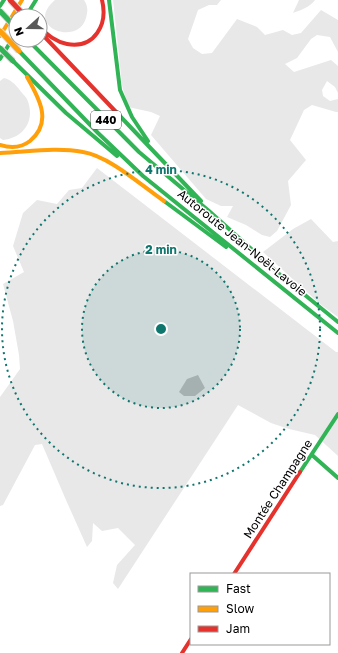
<svg xmlns="http://www.w3.org/2000/svg" width="338" height="653" font-family="'Golos Text',sans-serif">
<rect width="100%" height="100%" fill="#fff"/>
<!-- green -->
<path fill="#e8e8e8" d="M 55,0 L 84,0 C 88,6 88,11 86,18 C 78,47 23,27 55,0 Z
M 113,0 L 221,0 L 217,5 L 209,5 L 198,10 L 188,39 L 193,48 L 202,54 L 212,53 L 237,19 L 257,27 L 265,35 L 283,30 L 292,35 L 301,33 L 321,10 L 338,20 L 338,52 L 330,37 L 317,35 L 311,39 L 297,58 L 285,64 L 294,72 L 331,60 L 338,66 L 338,93 L 335,87 L 327,81 L 322,90 L 323,96 L 330,101 L 338,99 L 338,112 L 336,112 L 312,105 L 304,110 L 290,140 L 306,160 L 288,181 L 291,205 L 277,231 L 270,237 L 262,235 L 246,225 L 227,217 L 233,206 L 221,206 L 206,199 L 151,135 L 160,116 L 151,112 L 128,107 L 122,85 Z
M 299,0 L 315,0 C 310,7 301,10 293,13 Z
M 4,78 C 11,80 15,84 19,89 C 21,92 25,96 27,99 C 36,120 24,138 3,140 L 0,138 L 0,81 Z
M 97,168 L 336,352 L 338,352 L 338,456 L 315,435 L 289,429 L 271,423 L 238,405 L 118,589 L 113,583 L 117,565 L 135,545 L 118,528 L 102,531 L 93,523 L 92,541 L 87,547 L 66,500 L 42,444 L 35,445 L 3,505 L 0,506 L 0,397 L 20,369 L 19,355 L 13,321 L 3,284 L 24,272 L 13,246 L 23,213 L 37,200 L 57,204 L 69,190 L 82,188 Z
M 311,219 L 333,242 L 338,241 L 338,317 L 320,304 L 263,252 L 293,229 Z"/>
<!-- water -->
<path fill="#bababa" d="M 198,375 L 205,388 L 195,396 L 184,396 L 179,392 L 187,379 Z"/>
<g fill="none" stroke-linecap="round" stroke-linejoin="round">
<!-- fast -->
<path stroke="#30b455" stroke-width="4" d="M 109,0 L 120,90 L 132,117 L 148,141
M 0,6 L 4,0
M 26,16 L 36,0
M 28,40 L 139,152 L 209,211 L 278,273 L 338,322
M 19,51 L 98,133 L 143,176 L 338,333
M 0,59 L 16,33
M 13,61 L 66,113 L 117,156
M 118,114 L 201,201
M 164,201 L 226,247
M 312,455 L 338,478
M 300,472 L 338,414"/>
<!-- slow -->
<path stroke="#ff9f0a" stroke-width="4" d="M 0,36 L 22,0
M 0,145 C 10,148 21,148 30,141 C 53,122 39,98 27,77
M 0,153 C 27,152 56,147 83,152 C 109,156 142,186 164,201"/>
<!-- jam -->
<path stroke="#e5322d" stroke-width="4" d="M 40,28 C 48,35 56,42 67,44 C 95,49 108,24 102,0
M 40,32 L 118,114
M 234,574 L 300,472
M 182,653 L 191,639"/>
<defs>
<path id="fast-bridge" d="M 0,11 L 16,28
M 0,48 L 13,61"/>
<path id="slow-bridge" d="M 0,31 L 19,51"/>
<path id="jam-bridge" d="M 10,0 L 25,16"/>
</defs>
<!-- fast-bridge casing -->
<use href="#fast-bridge" stroke="#dbdbdb" stroke-width="7" stroke-linecap="butt"/>
<!-- slow-bridge casing -->
<use href="#slow-bridge" stroke="#dbdbdb" stroke-width="7" stroke-linecap="butt"/>
<!-- jam-bridge casing -->
<use href="#jam-bridge" stroke="#dbdbdb" stroke-width="7" stroke-linecap="butt"/>
<!-- fast-bridge -->
<use href="#fast-bridge" stroke="#30b455" stroke-width="5"/>
<!-- slow-bridge -->
<use href="#slow-bridge" stroke="#ff9f0a" stroke-width="5"/>
<!-- jam-bridge -->
<use href="#jam-bridge" stroke="#e5322d" stroke-width="5"/>
</g>
<!-- distance rings -->
<circle cx="161" cy="329" r="79" fill="#0f766e" fill-opacity=".12"/>
<g fill="none" stroke="#0f766e" stroke-width="2" stroke-dasharray="2 4">
<circle cx="161" cy="329" r="79"/>
<circle cx="161" cy="329" r="159"/>
</g>
<g text-anchor="middle" stroke-width="3" stroke-linejoin="round" paint-order="stroke">
<!-- shield labels -->
<rect fill="#fff" stroke="#4c4c4c" stroke-width="1" x="91" y="111" width="30" height="18" rx="3"/>
<g font-size="11" font-weight="bold" fill="#000">
<text x="106" y="124">440</text>
</g>
<!-- street labels -->
<g font-size="12" fill="#000" stroke="#fff">
<text transform="translate(242 243) rotate(39)" y="4">Autoroute Jean-Noël-Lavoie</text>
<text transform="translate(278 489) rotate(-57)" y="4">Montée Champagne</text>
</g>
</g>
<circle cx="161" cy="329" r="6" fill="#0f766e" stroke="#fff" stroke-width="2"/>
<g font-size="12" text-anchor="middle" font-weight="bold" fill="#0f766e" stroke="#fff" stroke-width="3" stroke-linejoin="round" paint-order="stroke">
<text x="161" y="174">4 min</text>
<text x="161" y="254">2 min</text>
</g>
<!-- legend -->
<rect x="190" y="573" width="140" height="72" fill="#ffffff" stroke="#999999"/>
<rect x="198" y="586" width="20" height="6" fill="#30b455" stroke="#999999"/>
<text x="226" y="593" font-size="12" fill="#000000">Fast</text>
<rect x="198" y="606" width="20" height="6" fill="#ff9f0a" stroke="#999999"/>
<text x="226" y="613" font-size="12" fill="#000000">Slow</text>
<rect x="198" y="626" width="20" height="6" fill="#e5322d" stroke="#999999"/>
<text x="226" y="633" font-size="12" fill="#000000">Jam</text>
<!-- north arrow -->
<g transform="translate(28 28) rotate(249)"><circle r="19" fill="#ffffff" stroke="#999999"/>
<path d="M0-3L7 15L0 10L-7 15Z" fill="#595959"/>
<text y="-6" font-size="11" font-weight="bold" text-anchor="middle" fill="#000000">N</text>
</g>
</svg>
